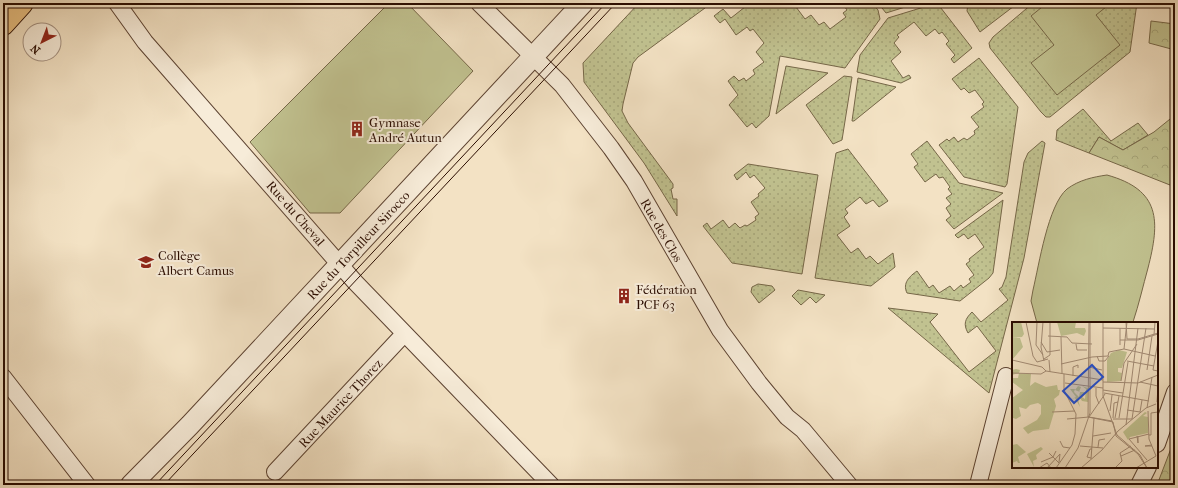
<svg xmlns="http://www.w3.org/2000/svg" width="1178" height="488" font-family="'IM FELL French Canon',serif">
<defs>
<pattern id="grass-dots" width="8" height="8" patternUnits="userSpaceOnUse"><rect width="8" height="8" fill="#c1c290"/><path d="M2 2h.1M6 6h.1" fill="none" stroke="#a6a67a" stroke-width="1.8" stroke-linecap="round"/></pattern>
<pattern id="forest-crowns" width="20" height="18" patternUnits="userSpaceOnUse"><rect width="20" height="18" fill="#c1c290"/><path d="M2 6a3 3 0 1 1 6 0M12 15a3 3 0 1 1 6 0" fill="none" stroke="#a6a67a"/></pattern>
</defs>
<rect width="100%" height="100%" fill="#f3e2c4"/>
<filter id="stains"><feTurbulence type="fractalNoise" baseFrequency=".005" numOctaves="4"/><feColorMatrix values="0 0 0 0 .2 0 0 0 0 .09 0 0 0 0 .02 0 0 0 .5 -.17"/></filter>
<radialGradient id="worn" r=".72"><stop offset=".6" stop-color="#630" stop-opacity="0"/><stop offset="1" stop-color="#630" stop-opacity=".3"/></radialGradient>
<!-- grass -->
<path fill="url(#grass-dots)" stroke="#766748" d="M 639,3 L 705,3 L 705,8 L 638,57 L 633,63 L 623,104 L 622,111 L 628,123 L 673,184 L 673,188 L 671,189 L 673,199 L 677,199 L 677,216 L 644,163 L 584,82 L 583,63 Z
M 750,3 L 793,3 L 805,19 L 811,15 L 819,25 L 824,22 L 830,29 L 846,17 L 843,13 L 847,10 L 842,3 L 872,3 L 878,10 L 880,19 L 845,68 L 780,56 L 769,116 L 756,128 L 752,123 L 747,127 L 729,105 L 738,95 L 728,81 L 734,76 L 739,81 L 744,78 L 746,81 L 755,74 L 753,70 L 764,62 L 756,52 L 764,43 L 753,29 L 750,31 L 747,27 L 736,35 L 725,19 L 720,23 L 714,16 L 723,9 L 731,18 Z
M 878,3 L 918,3 L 886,13 Z
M 937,3 L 972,48 L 954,63 L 951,59 L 955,55 L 946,44 L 949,41 L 942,32 L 939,34 L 935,29 L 926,36 L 914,22 L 897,35 L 899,37 L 894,43 L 901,52 L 891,61 L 903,78 L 909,75 L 911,78 L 901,83 L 857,72 L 860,55 L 888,18 Z
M 968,3 L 1018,3 L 980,32 L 967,11 Z
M 1033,3 L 1137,3 L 1130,52 L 1050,117 L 1046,117 L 1041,112 L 990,48 L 989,43 L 993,37 Z
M 979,58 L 1018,107 L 1007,184 L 1005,187 L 964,177 L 939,145 L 947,139 L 949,141 L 954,137 L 958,142 L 964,138 L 967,140 L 975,134 L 974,131 L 979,127 L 971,117 L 984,107 L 982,104 L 984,102 L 975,90 L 969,93 L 964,88 L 961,90 L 952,79 Z
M 786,66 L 828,73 L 776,114 Z
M 844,76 L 852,77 L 842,140 L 833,144 L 806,105 Z
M 858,78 L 896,87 L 854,121 L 852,121 Z
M 1083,109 L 1111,141 L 1138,123 L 1148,135 L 1123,150 L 1099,137 L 1089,153 L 1056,140 L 1057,130 Z
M 927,141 L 959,183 L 1003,193 L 954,229 L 946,220 L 951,216 L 946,208 L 951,204 L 946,198 L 952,194 L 948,189 L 950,187 L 943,177 L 939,178 L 936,174 L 925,182 L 914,167 L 918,164 L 911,154 Z
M 1042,141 L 1045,143 L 1024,258 L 989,393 L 888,308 L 938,314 L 930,322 L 969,372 L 996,351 L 977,326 L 968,333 C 963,324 965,319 972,312 L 981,322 L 1008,300 L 999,289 L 1002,287 L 1006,277 L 1024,162 L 1028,153 Z
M 848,149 L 888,201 L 879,207 L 873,200 L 866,204 L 860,197 L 845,209 L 848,213 L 844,217 L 850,226 L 837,235 L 851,253 L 858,248 L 866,259 L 870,256 L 878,264 L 893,253 L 895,267 L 871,286 L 815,278 L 836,153 Z
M 748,164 L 818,175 L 802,274 L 732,263 L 703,226 L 707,223 L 711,229 L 723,220 L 729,228 L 735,223 L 740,228 L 745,225 L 747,226 L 756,220 L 755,217 L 759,214 L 751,202 L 759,196 L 758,194 L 765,188 L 754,175 L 750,178 L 746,172 L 737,180 L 734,175 Z
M 1003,200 L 993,273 L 989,278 L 960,301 L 907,293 C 902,283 910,276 917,271 L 929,288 L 933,285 L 939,293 L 950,286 L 954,291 L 961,285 L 963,288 L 971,282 L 969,279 L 974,275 L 966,264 L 970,261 L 969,259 L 984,247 L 975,234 L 968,239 L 964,234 L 958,238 L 955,235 Z
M 758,284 L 772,286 L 775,290 L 759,303 L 751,292 L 752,287 Z
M 798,290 L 825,295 L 816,303 L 810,297 L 801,305 L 792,296 Z"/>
<!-- forest -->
<path fill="url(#forest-crowns)" stroke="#766748" d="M 1151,21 L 1175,24 L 1175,50 L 1149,43 Z
M 1175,115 L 1175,187 L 1089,153 L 1099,137 L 1123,150 L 1154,132 Z
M 1175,438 L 1175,485 L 1157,485 Z"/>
<!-- park -->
<path fill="#c1c290" stroke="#766748" d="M 389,3 L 407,3 L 473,71 L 340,213 L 310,213 L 250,142 Z
M 1047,3 L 1111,3 L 1096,15 L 1120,45 L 1057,95 L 1031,63 L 1054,45 L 1031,16 Z
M 1107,175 C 1161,190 1160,221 1148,268 C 1143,286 1139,304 1133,322 L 1037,323 L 1031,301 L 1033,290 C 1039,265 1048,205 1067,189 C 1079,180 1093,177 1107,175 Z"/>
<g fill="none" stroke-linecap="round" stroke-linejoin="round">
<defs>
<path id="minor" d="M 117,3 L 145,42 L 355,282 L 551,485
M 479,3 L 562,85 L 611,148 L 634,181 L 720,330 L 759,383 L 787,417 L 803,430 L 849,485
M 3,377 L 87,485
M 1157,444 L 1175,392
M 275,472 L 404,334
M 978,485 L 1006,376
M 1139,485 L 1148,467"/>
<path id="tertiary" d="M 131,485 L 190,425 L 583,3"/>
<path id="primary" d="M 3,24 L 22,3"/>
</defs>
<!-- minor casing -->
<use href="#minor" stroke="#5c4231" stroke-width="18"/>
<!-- tertiary casing -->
<use href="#tertiary" stroke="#5c4231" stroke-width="22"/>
<!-- primary casing -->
<use href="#primary" stroke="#2a0c00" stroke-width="24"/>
<!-- minor -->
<use href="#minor" stroke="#f7ecd9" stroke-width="16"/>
<!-- tertiary -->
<use href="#tertiary" stroke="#f7ecd9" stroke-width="20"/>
<!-- primary -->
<use href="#primary" stroke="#eac182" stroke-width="22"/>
<!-- tram -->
<path stroke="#2a0c00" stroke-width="1" d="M 155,485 L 606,3
M 164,485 L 616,3"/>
</g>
<!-- icons -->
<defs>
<symbol id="building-bare" viewBox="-9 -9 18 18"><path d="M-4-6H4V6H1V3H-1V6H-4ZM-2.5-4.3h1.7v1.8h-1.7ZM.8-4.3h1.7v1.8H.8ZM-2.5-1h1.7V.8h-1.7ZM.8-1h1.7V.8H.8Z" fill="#8f2418" stroke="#f7ecd9" stroke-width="2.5" paint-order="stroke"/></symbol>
<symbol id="school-bare" viewBox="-9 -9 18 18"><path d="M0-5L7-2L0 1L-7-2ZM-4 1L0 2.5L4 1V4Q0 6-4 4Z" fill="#8f2418" stroke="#f7ecd9" stroke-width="2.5" paint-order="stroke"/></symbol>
</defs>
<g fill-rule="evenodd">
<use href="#building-bare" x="346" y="118" width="22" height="22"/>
<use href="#school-bare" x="135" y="251" width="22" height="22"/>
<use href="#building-bare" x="613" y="285" width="22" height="22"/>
</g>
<g text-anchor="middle" stroke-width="4" stroke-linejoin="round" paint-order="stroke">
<!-- poi labels -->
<g font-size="13" fill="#2a0c00" stroke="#f7ecd9" text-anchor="start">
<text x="369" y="127">Gymnase<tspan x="369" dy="15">André Autun</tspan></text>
<text x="158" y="260">Collège<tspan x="158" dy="15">Albert Camus</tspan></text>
<text x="636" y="294">Fédération<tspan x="636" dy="15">PCF 63</tspan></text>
</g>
<!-- street labels -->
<g font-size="13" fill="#2a0c00" stroke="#f7ecd9">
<text transform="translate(296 213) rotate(49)" y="5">Rue du Cheval</text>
<text transform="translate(662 230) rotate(60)" y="5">Rue des Clos</text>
<text transform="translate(358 245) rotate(-47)" y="5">Rue du Torpilleur Sirocco</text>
<text transform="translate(340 403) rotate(-47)" y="5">Rue Maurice Thorez</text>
</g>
</g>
<!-- overview -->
<g transform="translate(1012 322)">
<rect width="146" height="146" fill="#f3e2c4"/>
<path d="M 0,16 L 8,16 L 11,25 L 0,38 ZM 66,64 L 69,65 L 67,70 L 73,70 L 70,75 L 73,77 L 74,67 L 70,64 L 76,66 L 76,80 L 70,79 L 68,76 L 66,77 L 68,85 L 63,76 L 60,77 L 64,75 L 58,67 L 63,67 L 62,70 L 67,75 L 68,70 L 63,68 ZM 5,122 L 14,130 L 6,135 L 8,141 L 6,141 L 5,139 L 0,141 L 0,123 ZM 29,125 L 31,127 L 24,133 L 25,137 L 21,139 L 22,145 L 15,132 Z" fill="#c1c290"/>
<path d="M 0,0 L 9,0 L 12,12 L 10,15 L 0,16 ZM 4,47 L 8,48 L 7,51 L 19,52 L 18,64 L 23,60 L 34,65 L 45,63 L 46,68 L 48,68 L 47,73 L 42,77 L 44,84 L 37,107 L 21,109 L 16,112 L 11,106 L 25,98 L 29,92 L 29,83 L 26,81 L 18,83 L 14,87 L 7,85 L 9,94 L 4,97 L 1,96 L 0,76 L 11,68 L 0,60 L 0,56 L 6,56 L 7,51 L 0,53 L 0,48 Z" fill="#c1c290"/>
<path d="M 45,0 L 64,0 L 63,6 L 73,6 L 74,9 L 72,14 L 65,11 L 49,14 ZM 107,28 L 115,30 L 110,46 L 106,46 L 106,50 L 110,51 L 109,59 L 95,60 L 95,38 L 99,31 ZM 133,90 L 135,91 L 131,94 L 136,95 L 136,111 L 118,115 L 116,118 L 111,110 Z" fill="#c1c290"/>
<path fill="none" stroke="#a38c76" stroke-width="1" d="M 14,0 L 21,34 L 25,40 L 36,37M 25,0 L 24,23 L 31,33M 31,0 L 29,25 L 32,39M 77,0 L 76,95 L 101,100 L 104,114 L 126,132 L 135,146M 91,0 L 91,74 L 105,113 L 128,133 L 135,146M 114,0 L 115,17 L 126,17 L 146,11M 91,6 L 143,7M 142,13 L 143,0M 36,14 L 55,15 L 60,21 L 80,22M 49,15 L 50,51M 108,18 L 126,18 L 146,12M 146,19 L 141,48 L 146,49M 29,20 L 35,30 L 48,28M 64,22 L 65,28 L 75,28M 108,23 L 108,6M 112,27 L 143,34M 85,34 L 87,39 L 93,39 L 97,34M 32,37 L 38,33 L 38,0M 0,38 L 30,45 L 34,49 L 91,58M 37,38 L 38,50M 115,39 L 142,44M 49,42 L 80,35 L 96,34 L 97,30 L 112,27 L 115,0M 77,45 L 90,48M 135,48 L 140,14M 0,51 L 29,52 L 34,49M 61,54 L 61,45 L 66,43 L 66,46M 109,59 L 112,41 L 125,22M 91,60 L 126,61 L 146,53M 128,60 L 146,64M 53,61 L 91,66M 84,66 L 84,74 L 87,82M 91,68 L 111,71M 92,71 L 137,79M 145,80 L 146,65M 135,86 L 140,55M 115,88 L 128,90 L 130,78M 98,89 L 100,73M 136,89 L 137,117 L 144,134M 40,90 L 63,89M 77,95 L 93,72M 77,95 L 100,99M 101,96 L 102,81 L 106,80M 103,96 L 107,74M 107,96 L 116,40M 55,97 L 77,95M 101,97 L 120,97 L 134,6M 114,103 L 126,6M 137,113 L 139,113 L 139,91 L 146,90M 81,114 L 99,111M 125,114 L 126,121 L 126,114M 48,119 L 51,125 L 58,126M 140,123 L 133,124 L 140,124M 68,124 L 91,126M 86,125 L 87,118 L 93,117M 37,131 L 41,135 L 44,129M 108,131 L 119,124M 109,134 L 123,128M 79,136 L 75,135 L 78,127 L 80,127M 79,137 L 82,96M 135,138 L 117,117 L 137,112M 29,140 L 41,135 L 47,141M 27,146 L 35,141 L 39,146M 35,146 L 48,132 L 47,140M 44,146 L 60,123 L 63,112 L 64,92 L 52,68 L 52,52M 53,146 L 66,126 L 78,91 L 78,0M 69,146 L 90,128 L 106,109 L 134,86 L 144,82M 103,146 L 110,139 L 108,131M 124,146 L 144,134"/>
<path fill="#1d4ed8" fill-opacity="0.15" stroke="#1d4ed8" stroke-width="2" d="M 80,43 L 91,55 L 62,81 L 51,69 Z"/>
<rect width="146" height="146" fill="none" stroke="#2a0c00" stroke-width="2"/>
</g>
<!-- margin -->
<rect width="1178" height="488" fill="none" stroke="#f3e2c4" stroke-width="16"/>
<rect x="4" y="4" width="1170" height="480" fill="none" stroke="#2a0c00" stroke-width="2"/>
<rect x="8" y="8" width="1162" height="472" fill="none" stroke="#2a0c00"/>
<!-- north arrow -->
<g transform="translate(42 42) rotate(222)"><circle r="19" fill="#f7ecd9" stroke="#a59282"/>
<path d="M0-3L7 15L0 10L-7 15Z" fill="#8f2418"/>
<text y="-6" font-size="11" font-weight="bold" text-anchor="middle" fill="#2a0c00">N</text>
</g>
<rect width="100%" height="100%" filter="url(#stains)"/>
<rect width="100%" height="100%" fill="url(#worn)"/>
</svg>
